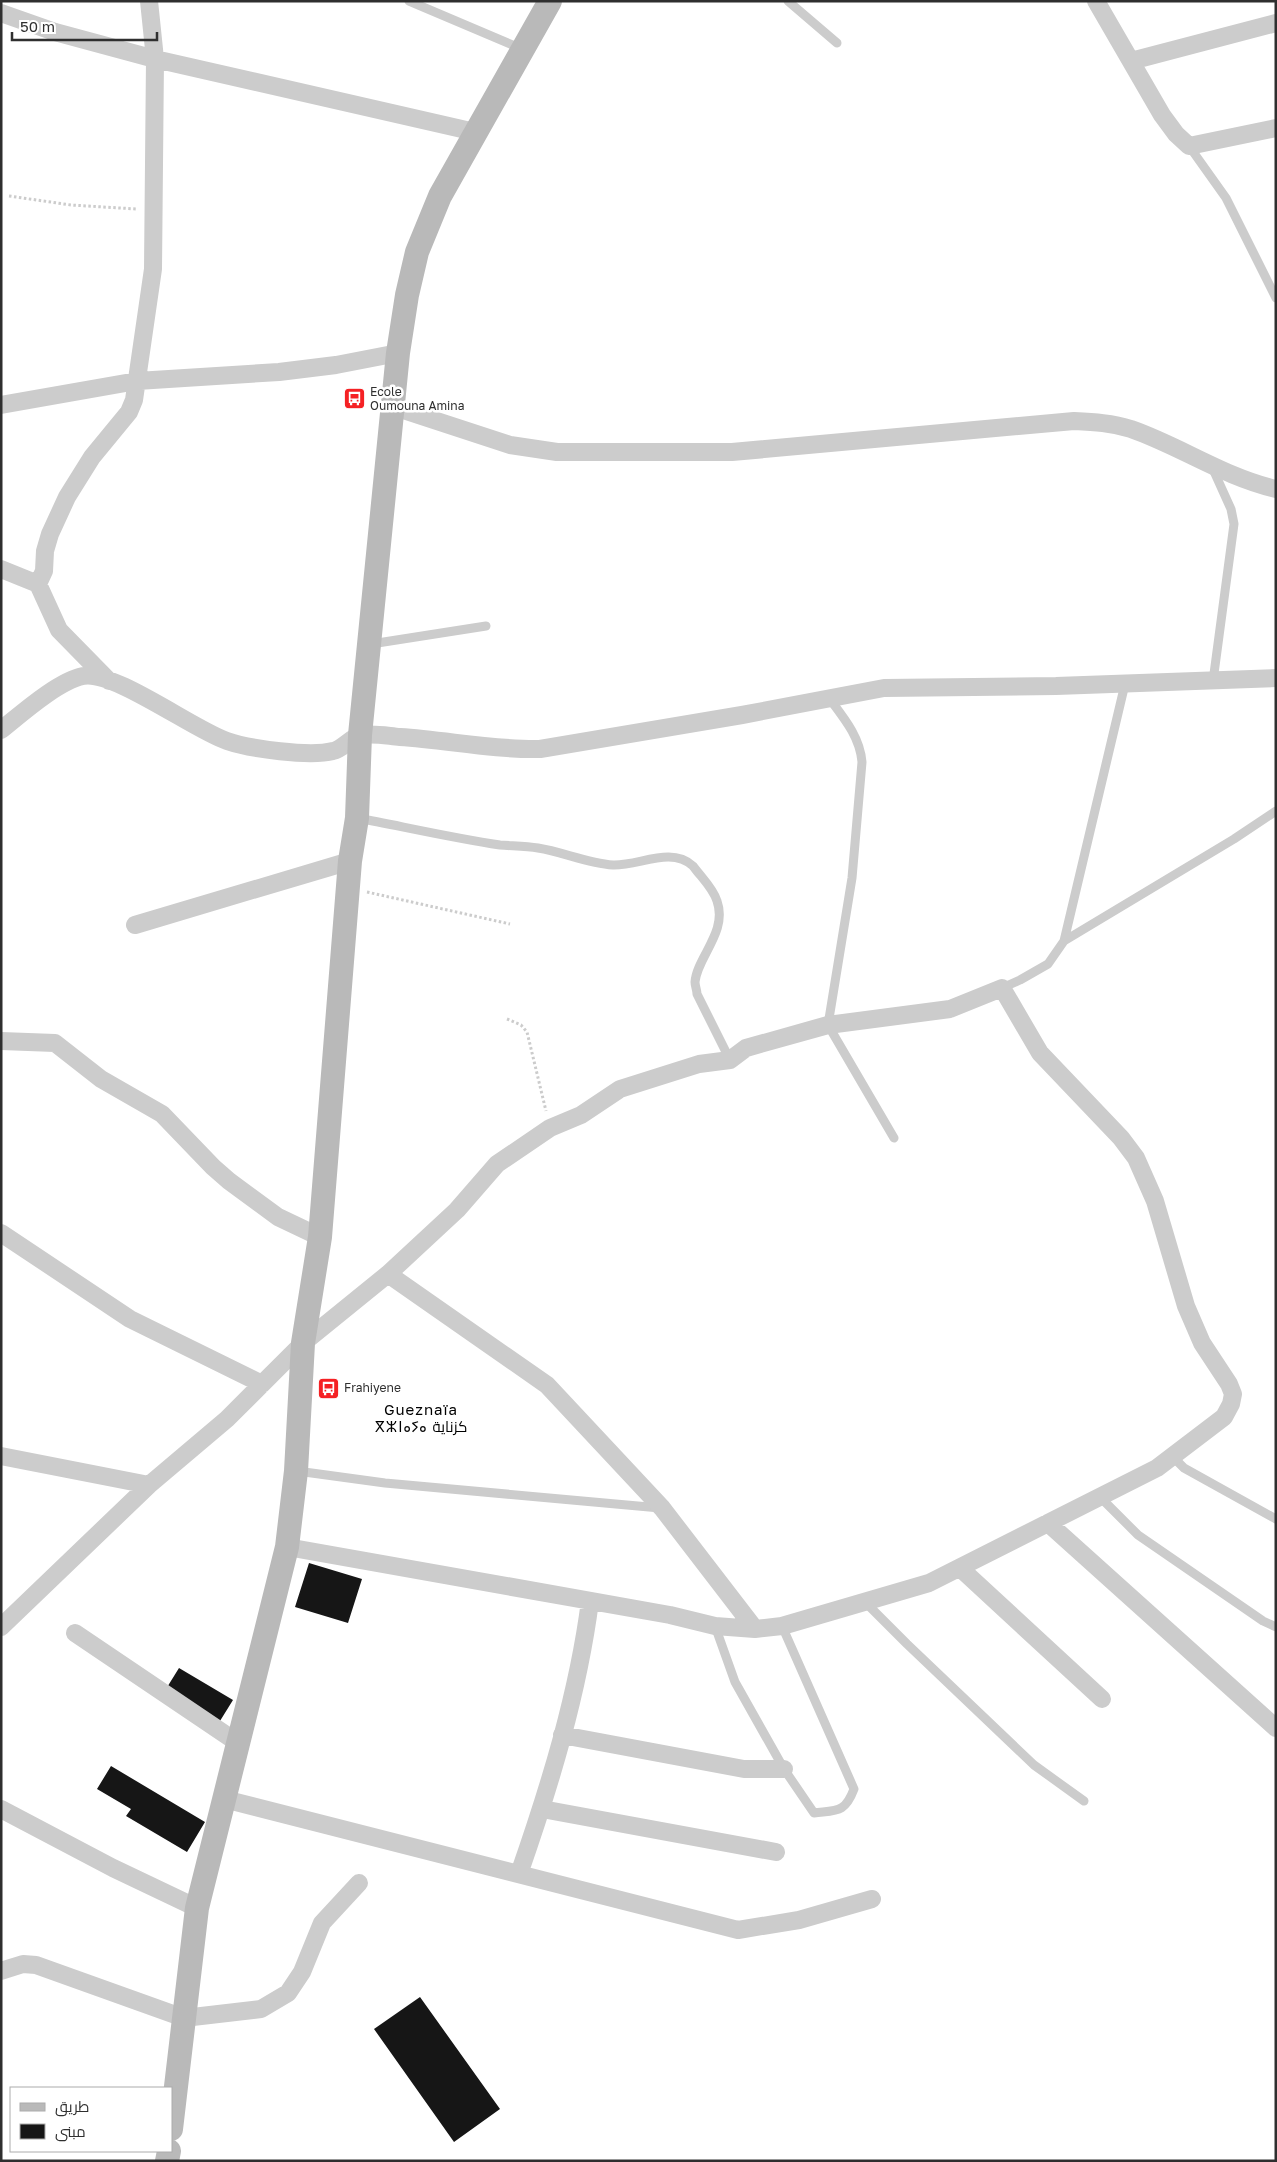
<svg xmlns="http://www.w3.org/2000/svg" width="1277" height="2162" font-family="'Golos Text',Cairo,'Noto Sans Tifinagh',sans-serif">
<rect width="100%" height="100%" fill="#fff"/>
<!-- building -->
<path fill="#161616" d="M 309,1563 L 362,1579 L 348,1623 L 295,1607 Z
M 179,1668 L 233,1700 L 215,1729 L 161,1697 Z
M 111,1766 L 205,1822 L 187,1852 L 126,1816 L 131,1809 L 97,1789 Z
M 420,1997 L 500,2109 L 454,2142 L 374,2029 Z"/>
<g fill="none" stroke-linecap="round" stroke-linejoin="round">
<!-- path -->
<path stroke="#ccc" stroke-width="3" stroke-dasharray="2.5 2.5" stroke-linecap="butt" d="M 9,196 L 71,205 L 136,209
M 367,892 L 510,924
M 507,1019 L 521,1025 L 527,1032 L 546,1111"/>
<!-- lane -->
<path stroke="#ccc" stroke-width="9" d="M 409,1 L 522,49
M 788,1 L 837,43
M 1189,146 L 1226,198 L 1276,298
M 1212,467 L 1231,509 L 1234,524 L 1213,681
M 371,644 L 486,626
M 829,698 C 844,718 860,737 862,762 L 852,878 L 828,1025 L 894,1138
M 358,818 C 405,827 453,838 500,845 C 513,846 526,846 538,848 C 563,852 587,863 613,865 C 639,866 671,846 693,866 C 701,877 713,888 717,901 C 728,932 697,957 695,982 C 695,986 697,990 697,994 L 730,1060
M 1064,941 L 1125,684
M 1002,988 L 1020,980 L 1048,964 L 1064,941 L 1234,839 L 1276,811
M 1172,1456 L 1184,1468 L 1276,1519
M 297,1471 L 385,1483 L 660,1508
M 1100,1497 L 1138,1535 L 1263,1621 L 1276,1627
M 865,1602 L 907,1644 L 1034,1765 L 1084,1801
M 715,1626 L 735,1682 L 784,1769 L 814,1813 C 837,1810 845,1813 854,1789 L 782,1626"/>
<!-- street -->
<path stroke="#ccc" stroke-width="18" d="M 149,1 L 155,59 L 475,132
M 1096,1 L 1162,115 L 1176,134 L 1189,146 L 1276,128
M 1,13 L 55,32 L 155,59 L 153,269 L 134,400 L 129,412 L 92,457 L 67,497 L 50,534 L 45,551 L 44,571 L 38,584
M 1131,61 L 1276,23
M 1,405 L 137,381 L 279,372 L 336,365 L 398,353
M 394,407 L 510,445 L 557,452 L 732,452 L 1074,421 C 1094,422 1112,423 1131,429 C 1180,446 1224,477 1276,489
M 1,569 L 38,584 L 59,630 L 109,681
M 1,730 C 21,714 58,681 83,676 C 114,670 194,730 227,741 C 250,749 310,757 333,751 C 343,749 352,736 362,735 C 374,733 388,736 400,737 C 447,740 492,750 540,749 L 742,715 L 884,688 L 1056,686 L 1276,678
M 135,925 L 350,861
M 1,1041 L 55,1043 L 101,1079 L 162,1114 L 213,1167 L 229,1181 L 278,1217 L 320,1237
M 1,1233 L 130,1319 L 262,1384
M 388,1274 L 547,1385 L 662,1508 L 755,1629
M 1,1456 L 149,1485
M 1048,1523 L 1276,1728
M 960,1568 L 1102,1699
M 1,1627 L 149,1485 L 227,1419 L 303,1343 L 388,1274 L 457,1210 L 497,1164 L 550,1128 L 581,1115 L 620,1089 L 699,1064 L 730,1060 L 746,1048 L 828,1025 L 950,1009 L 1002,988 L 1040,1053 L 1121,1138 L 1136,1158 L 1155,1201 L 1186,1306 L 1202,1343 L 1229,1384 L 1233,1394 L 1231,1404 L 1224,1417 L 1157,1468 L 929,1583 L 782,1626 L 755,1629 L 715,1626 L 670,1615 L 287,1547
M 75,1633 L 238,1743
M 562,1735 L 744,1769 L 784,1769
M 224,1799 L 738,1930 L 799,1920 L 872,1899
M 1,1809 L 113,1868 L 197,1908
M 542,1809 L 776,1852
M 519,1874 C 550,1785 578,1694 590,1601
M 1,1971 L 23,1964 L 36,1965 L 184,2018 L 261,2009 L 288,1993 L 302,1972 L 322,1923 L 359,1883"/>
<!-- secondary -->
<path stroke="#b9b9b9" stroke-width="24" d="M 171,2129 L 197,1908 L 287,1547 L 296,1471 L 303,1343 L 320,1237 L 350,861 L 357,818 L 360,735 L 398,353 L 407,295 L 417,252 L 440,196 L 550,1
M 167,2161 L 169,2151"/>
</g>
<!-- icons -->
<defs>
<symbol id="bus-square" viewBox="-11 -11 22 22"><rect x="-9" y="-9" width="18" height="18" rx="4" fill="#f52124" stroke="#fff"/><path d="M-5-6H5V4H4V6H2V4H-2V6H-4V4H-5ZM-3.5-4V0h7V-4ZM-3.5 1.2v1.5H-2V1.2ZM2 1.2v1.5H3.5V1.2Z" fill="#fff"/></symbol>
</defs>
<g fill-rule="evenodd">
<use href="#bus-square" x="342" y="386" width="25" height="25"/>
<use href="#bus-square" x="316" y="1376" width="25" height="25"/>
</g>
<g text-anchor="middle" stroke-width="5" stroke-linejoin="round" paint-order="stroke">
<!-- poi labels -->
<g font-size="12" fill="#2f2f2f" stroke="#fff" text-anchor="start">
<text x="370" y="396">Ecole<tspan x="370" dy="14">Oumouna Amina</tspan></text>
<text x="344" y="1392">Frahiyene</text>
</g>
<!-- quarter labels -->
<g font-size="15" letter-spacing="1" fill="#000" stroke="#fff">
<text x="421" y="1415">Gueznaïa<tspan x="421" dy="17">ⴳⵣⵏⴰⵢⴰ كزناية</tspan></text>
</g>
</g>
<!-- border -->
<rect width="1277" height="2162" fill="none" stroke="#2f2f2f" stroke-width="5"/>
<!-- legend -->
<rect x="10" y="2087" width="162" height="65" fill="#ffffff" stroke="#acacac"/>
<rect x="20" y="2103" width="25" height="8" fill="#b9b9b9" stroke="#acacac"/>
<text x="55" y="2112" font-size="15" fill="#2f2f2f">طريق</text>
<rect x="20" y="2124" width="25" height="15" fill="#161616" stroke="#acacac"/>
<text x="55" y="2137" font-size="15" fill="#2f2f2f">مبنى</text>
<!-- scale -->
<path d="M12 32v8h145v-8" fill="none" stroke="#2f2f2f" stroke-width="2.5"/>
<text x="20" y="32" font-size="15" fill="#2f2f2f" stroke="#ffffff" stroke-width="4" paint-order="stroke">50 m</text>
</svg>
